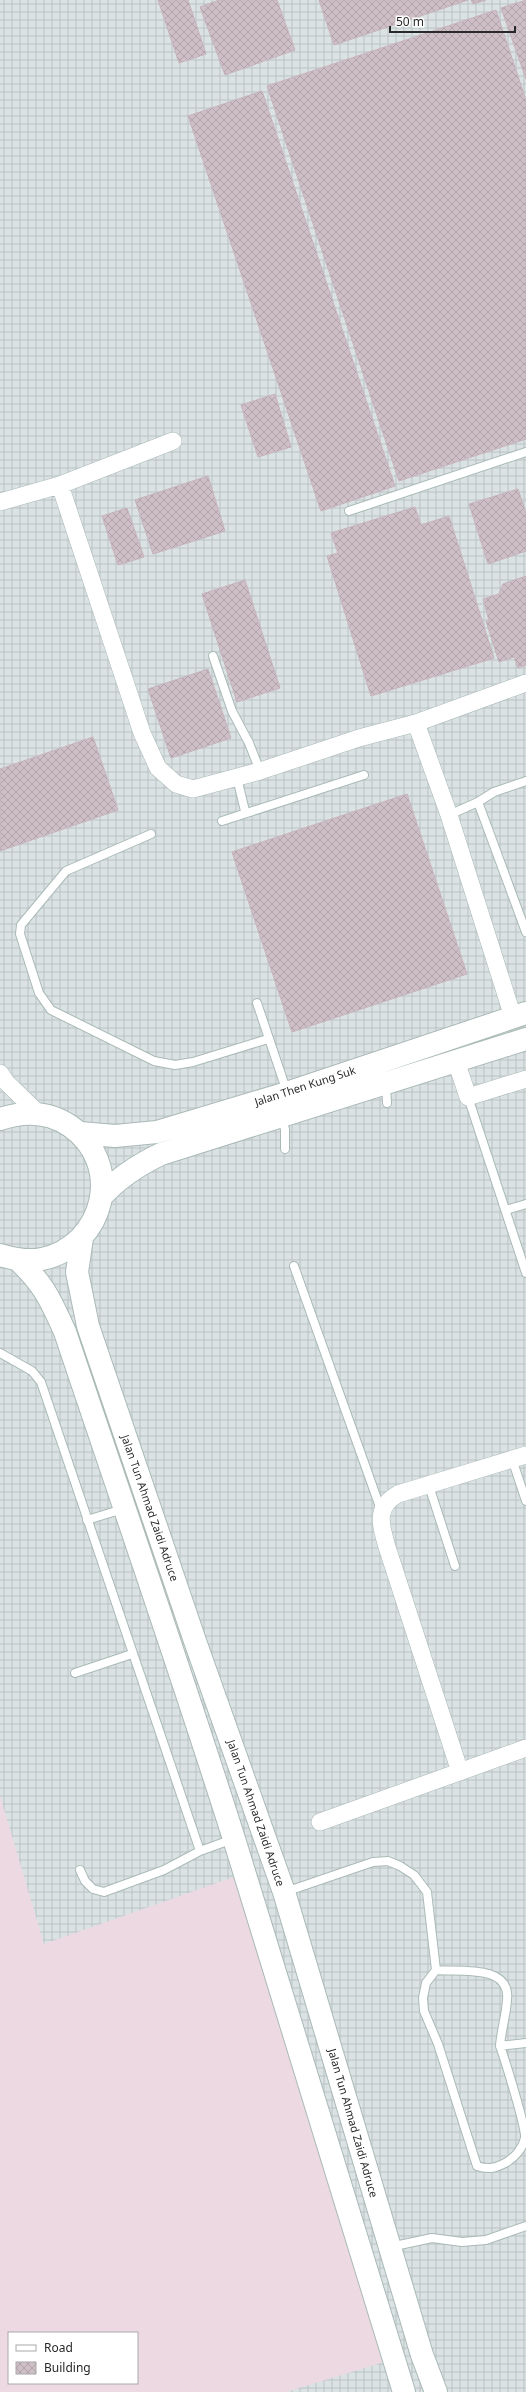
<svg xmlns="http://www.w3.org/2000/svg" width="526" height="2392" font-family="'Noto Sans',sans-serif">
<defs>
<pattern id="industrial-grid" width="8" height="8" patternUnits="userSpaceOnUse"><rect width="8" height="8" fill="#dae2e4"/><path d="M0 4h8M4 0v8" fill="none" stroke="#bbc2c4"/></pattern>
<pattern id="building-cross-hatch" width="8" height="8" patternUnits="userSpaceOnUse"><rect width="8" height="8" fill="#cebec5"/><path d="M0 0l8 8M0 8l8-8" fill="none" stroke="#b1a3a9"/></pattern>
</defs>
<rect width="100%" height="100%" fill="#ecd9e2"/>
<!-- industrial -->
<path fill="url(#industrial-grid)" d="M 0,0 L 526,0 L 526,2392 L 286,2392 L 391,2360 L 248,1872 L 44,1944 L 0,1796 Z"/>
<!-- building -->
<path fill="url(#building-cross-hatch)" stroke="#c7b3bb" d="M 158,0 L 188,0 L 206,54 L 179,63 Z
M 219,0 L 277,0 L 295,50 L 225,75 L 200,7 Z
M 319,0 L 468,0 L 334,45 Z
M 471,0 L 486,0 L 473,4 Z
M 526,0 L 526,79 L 501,8 Z
M 496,10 L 526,100 L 526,439 L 399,481 L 267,86 Z
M 262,91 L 395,486 L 321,511 L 188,116 Z
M 275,394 L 291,447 L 258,457 L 241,405 Z
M 208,476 L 225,531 L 153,554 L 135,500 Z
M 518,489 L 526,513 L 526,551 L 488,564 L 469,504 Z
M 415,507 L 421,525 L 449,516 L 494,658 L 371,696 L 327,556 L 338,553 L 331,533 Z
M 127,508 L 144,557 L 118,565 L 102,516 Z
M 526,576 L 526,665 L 518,668 L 514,657 L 499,662 L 486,621 L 489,621 L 483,599 L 499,594 L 503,584 Z
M 245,580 L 280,688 L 237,702 L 202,594 Z
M 208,669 L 231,738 L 171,758 L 148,689 Z
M 93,737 L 118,810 L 0,851 L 0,769 Z
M 407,794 L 467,974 L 292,1032 L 232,852 Z"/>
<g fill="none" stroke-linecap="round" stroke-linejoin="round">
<defs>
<path id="lane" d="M 349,511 L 526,452
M 213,656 L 232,711 L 249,743 L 260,771
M 237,778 L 245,811
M 478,802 L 526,932
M 449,815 L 478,802 L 494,792 L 526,781
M 222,821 L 364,775
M 151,834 L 66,871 L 21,925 L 20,934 L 39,993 L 51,1010 L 154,1061 L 175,1065 L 193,1062 L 268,1039
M 257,1003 L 287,1092
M 386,1084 L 387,1103
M 468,1097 L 526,1273
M 281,1118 L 285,1129 L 285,1149
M 506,1210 L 526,1204
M 294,1266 L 381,1510
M 0,1353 L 32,1371 L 41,1382 L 200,1851
M 512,1459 L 526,1501
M 429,1486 L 455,1566
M 87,1520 L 123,1509
M 75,1673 L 132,1654
M 80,1870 L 85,1881 L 93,1889 L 104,1892 L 164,1870 L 200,1851 L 233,1839
M 285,1892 L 373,1862 L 388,1861 L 400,1866 L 414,1875 L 427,1892 L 436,1970 L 426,1983 L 423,1998 L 424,2011 L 438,2044 L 477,2166 C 489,2170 496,2168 507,2162 C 515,2157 523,2148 525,2138 C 526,2127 505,2060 500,2046 L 526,2043
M 436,1970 C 459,1972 511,1964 507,2000 C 506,2016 501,2031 500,2046
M 390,2247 L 432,2238 L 462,2242 L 486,2240 L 526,2226"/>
<path id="street" d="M 60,485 L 142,733 L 158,768 L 176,784 L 193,789 L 260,771 L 359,738 L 416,723 L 526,683
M 0,502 L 60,485 L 173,441
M 416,723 L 449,815 L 513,1017
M 456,1061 L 468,1097 L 526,1079
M 0,1073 L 6,1082 L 38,1113
M 460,1772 L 387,1547 C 381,1525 374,1508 398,1494 L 526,1455
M 320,1822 L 526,1748"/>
<path id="secondary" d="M 0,1119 C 24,1111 48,1111 70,1126 C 124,1163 106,1245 42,1259 C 28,1262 14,1259 0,1255
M 80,1133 L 115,1136 L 157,1132 L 287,1093 L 526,1013
M 102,1196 C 119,1177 138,1165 161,1154 L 526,1039
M 82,1238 L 77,1272 L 88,1326 L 195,1641 L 284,1892 L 422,2355 L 436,2392
M 18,1260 C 44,1284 51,1301 65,1332 C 122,1502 181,1671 235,1842 C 293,2025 346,2209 404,2392"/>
</defs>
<!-- lane casing -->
<use href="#lane" stroke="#aabab6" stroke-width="10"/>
<!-- street casing -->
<use href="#street" stroke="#aabab6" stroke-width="18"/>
<!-- secondary casing -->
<use href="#secondary" stroke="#aabab6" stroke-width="24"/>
<!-- lane -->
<use href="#lane" stroke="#fff" stroke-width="8"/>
<!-- street -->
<use href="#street" stroke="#fff" stroke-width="17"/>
<!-- secondary -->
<use href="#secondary" stroke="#fff" stroke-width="22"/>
</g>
<g text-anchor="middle" stroke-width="3" stroke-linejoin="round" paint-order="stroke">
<!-- street labels -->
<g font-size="11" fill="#292929" stroke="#fff">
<text transform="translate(305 1086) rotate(-18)" y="4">Jalan Then Kung Suk</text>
<text transform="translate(150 1508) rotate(71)" y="4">Jalan Tun Ahmad Zaidi Adruce</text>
<text transform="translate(256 1813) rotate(71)" y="4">Jalan Tun Ahmad Zaidi Adruce</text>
<text transform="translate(353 2123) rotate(74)" y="4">Jalan Tun Ahmad Zaidi Adruce</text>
</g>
</g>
<!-- legend -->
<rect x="8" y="2332" width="130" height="52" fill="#ffffff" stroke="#a9a9a9"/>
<rect x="16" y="2345" width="20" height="6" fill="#ffffff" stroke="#a9a9a9"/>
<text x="44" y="2352" font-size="12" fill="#292929">Road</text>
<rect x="16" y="2362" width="20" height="12" fill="url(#building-cross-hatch)" stroke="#a9a9a9"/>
<text x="44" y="2372" font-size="12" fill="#292929">Building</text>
<!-- scale -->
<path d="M390 26v6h125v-6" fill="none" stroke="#292929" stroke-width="2"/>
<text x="396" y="26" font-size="12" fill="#292929" stroke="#ffffff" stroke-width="3" paint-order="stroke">50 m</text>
</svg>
